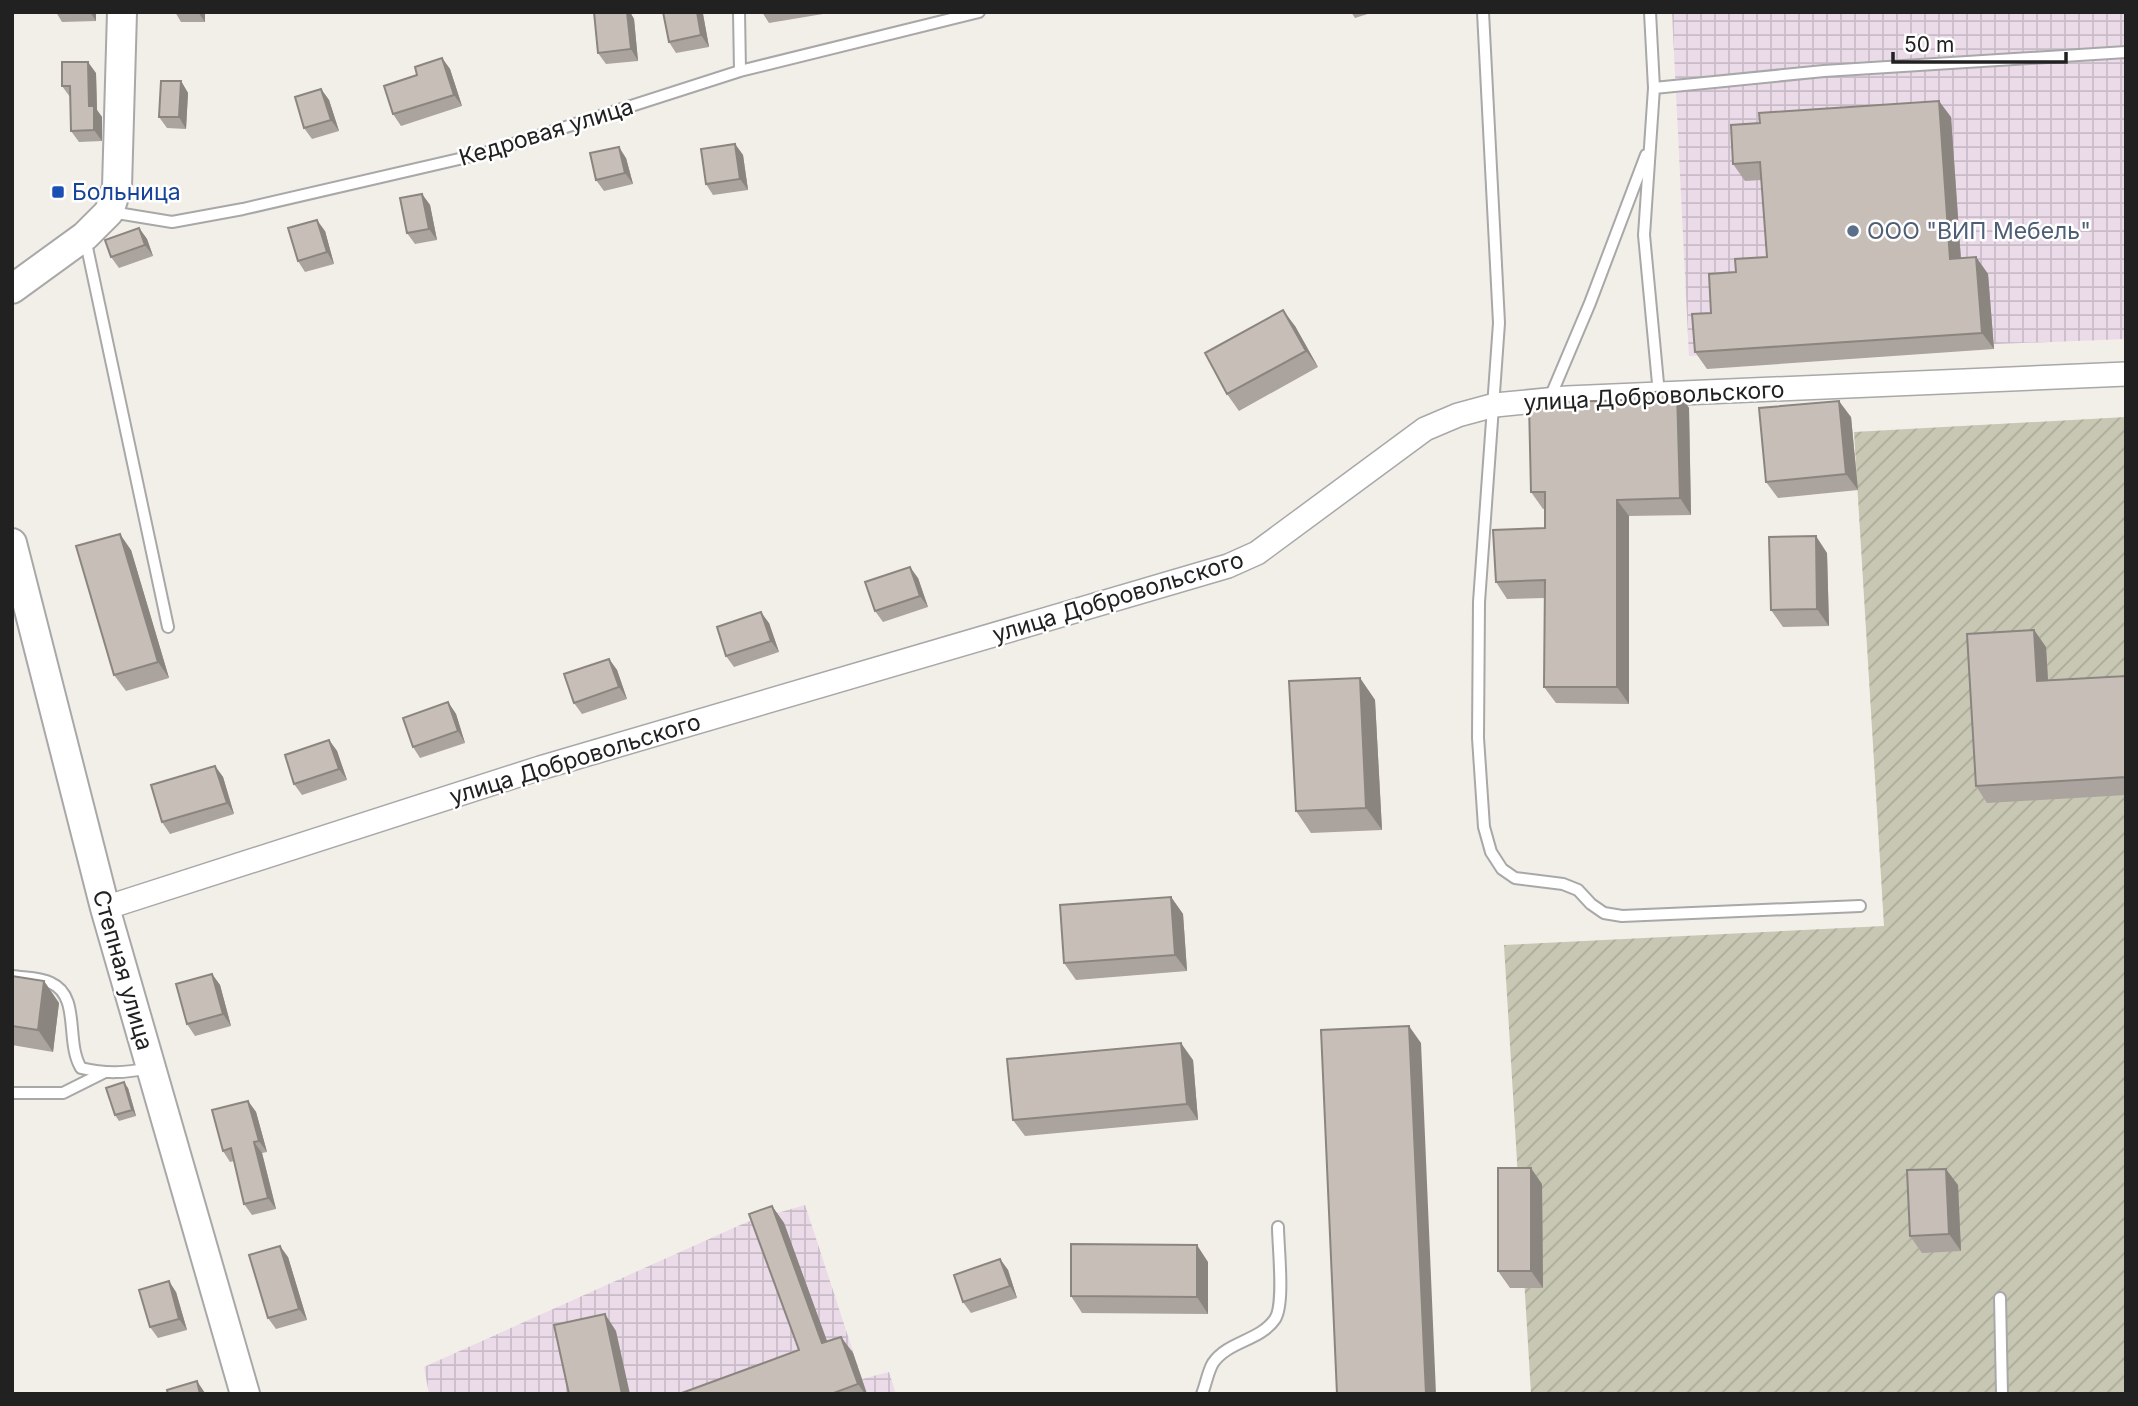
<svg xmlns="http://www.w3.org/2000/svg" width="2138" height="1406" font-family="Inter,sans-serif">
<defs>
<pattern id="industrial-grid" width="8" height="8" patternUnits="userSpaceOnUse" patternTransform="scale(1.75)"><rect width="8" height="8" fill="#ebdae8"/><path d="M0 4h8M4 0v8" fill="none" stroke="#c9bbc7"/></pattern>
<pattern id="construction-furrows" width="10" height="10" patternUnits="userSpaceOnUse" patternTransform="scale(1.75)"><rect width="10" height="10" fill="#c7c7b3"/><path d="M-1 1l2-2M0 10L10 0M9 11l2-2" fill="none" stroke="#abab9a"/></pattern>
</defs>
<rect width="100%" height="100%" fill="#f2eee8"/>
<!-- industrial -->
<path fill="url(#industrial-grid)" d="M 1672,12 L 2126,12 L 2126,339 L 1689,356 Z
M 805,1205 L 862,1379 L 889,1372 L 896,1394 L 429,1394 L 424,1367 L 747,1222 Z"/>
<!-- construction -->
<path fill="url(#construction-furrows)" d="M 2126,417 L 2126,1394 L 1531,1394 L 1504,945 L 1884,926 L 1854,432 Z"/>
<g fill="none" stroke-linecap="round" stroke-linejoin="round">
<defs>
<path id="service" d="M 739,12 L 740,71
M 1483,12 L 1499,323 L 1479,602 L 1478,738 L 1484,827 L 1491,852 L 1502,869 L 1515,878 L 1563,884 L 1578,890 L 1591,904 L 1604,913 L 1622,916 L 1860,906
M 1650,12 L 1654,88 L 1644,235 L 1659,394
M 1654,88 L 1824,71 L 2126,52
M 111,212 L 172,222 L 243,209 L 485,153 L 740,71 L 979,12
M 85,238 L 168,627
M 1549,400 L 1590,303 L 1646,155
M 12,976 C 24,978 40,977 51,983 C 81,996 65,1042 81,1068 C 106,1074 125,1073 150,1068
M 12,1093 L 63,1093 L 103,1073
M 2000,1298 L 2002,1394
M 1202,1394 C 1206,1384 1208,1371 1213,1363 C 1228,1341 1260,1341 1275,1319 C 1285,1304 1278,1246 1278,1227"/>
<path id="minor" d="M 105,908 L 540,768 L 1228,566 L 1257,553 L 1425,429 L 1458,415 L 1495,405 L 1567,398 L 2126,374"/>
<path id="tertiary" d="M 12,289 L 85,236 L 109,212 L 117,187 L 122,12
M 12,543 L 105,908 L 245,1394"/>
</defs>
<!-- service casing -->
<use href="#service" stroke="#a8a8a8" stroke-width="14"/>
<!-- minor casing -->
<use href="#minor" stroke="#a8a8a8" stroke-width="26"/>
<!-- tertiary casing -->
<use href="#tertiary" stroke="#a8a8a8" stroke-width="32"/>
<!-- service -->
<use href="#service" stroke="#fff" stroke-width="10"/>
<!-- minor -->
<use href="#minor" stroke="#fff" stroke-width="23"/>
<!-- tertiary -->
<use href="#tertiary" stroke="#fff" stroke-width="28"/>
</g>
<!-- wall -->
<path fill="#aba39d" d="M 56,12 L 96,12 L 96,21 L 62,22 Z
M 175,12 L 205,12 L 205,22 L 181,22 Z
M 594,12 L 630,12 L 634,19 L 638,61 L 606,64 L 598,53 Z
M 762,12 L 822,12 L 823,14 L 769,23 Z
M 1351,12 L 1374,12 L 1355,18 Z
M 703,14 L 709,47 L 676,53 L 669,42 Z
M 442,58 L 450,69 L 462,106 L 401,126 L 393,114 L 417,75 Z
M 96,73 L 97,110 L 102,117 L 102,141 L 79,142 L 71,131 L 70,97 L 62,86 Z
M 181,81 L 188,93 L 186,129 L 167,128 L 159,117 Z
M 321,89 L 329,100 L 339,131 L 312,139 L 304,128 Z
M 1951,117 L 1961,258 L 1976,257 L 1988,274 L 1994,349 L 1707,369 L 1695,352 L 1711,313 L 1736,272 L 1767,257 L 1761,180 L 1745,181 L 1733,164 Z
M 735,144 L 743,155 L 748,190 L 713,195 L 706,184 Z
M 626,158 L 633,184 L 604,191 L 596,180 Z
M 422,194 L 430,205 L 437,240 L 415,244 L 407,233 Z
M 139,228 L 147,239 L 153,256 L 119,268 L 111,257 Z
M 325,231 L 334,264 L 305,272 L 298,261 Z
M 1295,326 L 1318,367 L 1239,411 L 1227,394 Z
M 1677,391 L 1689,408 L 1691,515 L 1629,516 L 1629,704 L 1556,703 L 1544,687 L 1545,598 L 1507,599 L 1496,582 L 1545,528 L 1545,509 L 1543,509 L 1531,492 L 1629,400 Z
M 1851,417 L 1858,490 L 1778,498 L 1766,482 Z
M 131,550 L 169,678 L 126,691 L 114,675 Z
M 1827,553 L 1829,626 L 1783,627 L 1771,610 Z
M 918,578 L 928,607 L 883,622 L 875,611 Z
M 769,623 L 779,652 L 734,667 L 726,656 Z
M 2034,630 L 2046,647 L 2048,680 L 2126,676 L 2126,795 L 1987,803 L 1976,786 Z
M 609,659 L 617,670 L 627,699 L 582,714 L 574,703 Z
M 1360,678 L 1375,700 L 1382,830 L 1311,833 L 1296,811 Z
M 448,702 L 456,714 L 465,743 L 420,758 L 413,747 Z
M 329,740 L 337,751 L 347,780 L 302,795 L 294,784 Z
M 215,766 L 223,777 L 234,814 L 170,834 L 162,822 Z
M 1171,897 L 1183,914 L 1187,971 L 1076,980 L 1064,963 Z
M 212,974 L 220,985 L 231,1026 L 195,1036 L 187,1024 Z
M 12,976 L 44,981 L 59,1003 L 53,1052 L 12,1045 Z
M 1193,1060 L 1198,1120 L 1025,1136 L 1013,1120 Z
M 128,1088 L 136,1116 L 119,1121 L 115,1115 Z
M 248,1101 L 256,1112 L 267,1152 L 262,1153 L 276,1209 L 252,1215 L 244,1204 L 234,1161 L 230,1162 L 223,1151 Z
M 1542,1184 L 1543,1288 L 1510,1288 L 1498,1271 Z
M 1958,1185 L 1961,1251 L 1922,1253 L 1910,1236 Z
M 772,1206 L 784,1223 L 827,1342 L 841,1337 L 853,1353 L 867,1394 L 679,1394 L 799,1350 Z
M 288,1257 L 307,1320 L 276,1329 L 268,1318 Z
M 1000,1259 L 1008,1270 L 1017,1298 L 971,1313 L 963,1302 Z
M 1208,1262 L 1208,1314 L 1082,1313 L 1071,1296 Z
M 176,1292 L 187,1330 L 158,1338 L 150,1327 Z"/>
<!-- shaded-wall -->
<path fill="#8b8580" d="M 90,12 L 96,12 L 96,21 Z
M 198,12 L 205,12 L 205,22 Z
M 627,12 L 630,12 L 634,19 L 638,61 L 631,49 Z
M 697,12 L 702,12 L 703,14 L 709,47 L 701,35 Z
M 442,58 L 450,69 L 462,106 L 454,95 Z
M 88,62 L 96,73 L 97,110 L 102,117 L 102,141 L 94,130 L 89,106 Z
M 181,81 L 188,93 L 186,129 L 179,117 Z
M 321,89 L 329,100 L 339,131 L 331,120 Z
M 1939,101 L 1951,117 L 1962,276 L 1950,259 Z
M 735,144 L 743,155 L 748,190 L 740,179 Z
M 619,147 L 626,158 L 633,184 L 625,173 Z
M 422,194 L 430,205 L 437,240 L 429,229 Z
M 317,220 L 325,231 L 334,264 L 327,252 Z
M 139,228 L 147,239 L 153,256 L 145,245 Z
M 1976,257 L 1988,274 L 1994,349 L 1982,333 Z
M 1283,310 L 1295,326 L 1318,367 L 1306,351 Z
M 1677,391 L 1689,408 L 1691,515 L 1680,498 Z
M 1839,401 L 1851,417 L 1858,490 L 1846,474 Z
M 1617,500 L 1629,516 L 1629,704 L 1617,687 Z
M 120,534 L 131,550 L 169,678 L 158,662 Z
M 1816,536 L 1827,553 L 1829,626 L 1817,609 Z
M 910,567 L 918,578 L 928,607 L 920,596 Z
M 761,612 L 769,623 L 779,652 L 771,641 Z
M 2034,630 L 2046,647 L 2049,698 L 2037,681 Z
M 609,659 L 617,670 L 627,699 L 619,687 Z
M 1360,678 L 1375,700 L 1382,830 L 1366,808 Z
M 448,702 L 456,714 L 465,743 L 458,731 Z
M 329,740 L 337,751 L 347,780 L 339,769 Z
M 215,766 L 223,777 L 234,814 L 227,803 Z
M 1171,897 L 1183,914 L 1187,971 L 1175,955 Z
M 212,974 L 220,985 L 231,1026 L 223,1014 Z
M 44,981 L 59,1003 L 53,1052 L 38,1030 Z
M 1409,1026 L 1421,1043 L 1436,1394 L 1426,1394 Z
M 1181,1043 L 1193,1060 L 1198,1120 L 1187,1104 Z
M 124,1082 L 128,1088 L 136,1116 L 132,1110 Z
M 248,1101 L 256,1112 L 267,1152 L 259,1141 Z
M 254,1142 L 262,1153 L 276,1209 L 268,1198 Z
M 1531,1168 L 1542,1184 L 1543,1288 L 1531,1271 Z
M 1946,1169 L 1958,1185 L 1961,1251 L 1949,1234 Z
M 772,1206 L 784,1223 L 834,1360 L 822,1343 Z
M 1197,1245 L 1208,1262 L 1208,1314 L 1197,1297 Z
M 280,1246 L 288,1257 L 307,1320 L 299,1309 Z
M 1000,1259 L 1008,1270 L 1017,1298 L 1010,1286 Z
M 169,1281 L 176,1292 L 187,1330 L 179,1319 Z
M 605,1314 L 616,1331 L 630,1394 L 622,1394 Z
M 841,1337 L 853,1353 L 867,1394 L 865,1394 L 858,1384 Z
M 197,1381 L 205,1393 L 205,1394 L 200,1394 Z"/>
<!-- building -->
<path fill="#c7beb7" stroke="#8b8580" stroke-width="2" d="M 594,12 L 627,12 L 631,49 L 598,53 Z
M 663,12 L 697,12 L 701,35 L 669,42 Z
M 442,58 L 454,95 L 393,114 L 384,86 L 417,75 L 415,67 Z
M 62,62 L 88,62 L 89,106 L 94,106 L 94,130 L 71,131 L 70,86 L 62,86 Z
M 161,81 L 181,81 L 179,117 L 159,117 Z
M 321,89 L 331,120 L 304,128 L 295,97 Z
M 1939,101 L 1950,259 L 1976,257 L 1982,333 L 1695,352 L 1692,314 L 1711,313 L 1709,274 L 1736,272 L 1735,259 L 1767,257 L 1760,162 L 1733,164 L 1731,125 L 1760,123 L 1759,113 Z
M 735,144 L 740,179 L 706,184 L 701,149 Z
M 619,147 L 625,173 L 596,180 L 590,153 Z
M 422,194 L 429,229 L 407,233 L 400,198 Z
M 317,220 L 327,252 L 298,261 L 288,228 Z
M 139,228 L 145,245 L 111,257 L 105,240 Z
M 1283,310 L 1306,351 L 1227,394 L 1205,353 Z
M 1677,391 L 1680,498 L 1617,500 L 1617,687 L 1544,687 L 1545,580 L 1496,582 L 1493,530 L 1545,528 L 1545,492 L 1531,492 L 1529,403 L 1629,400 L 1629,393 Z
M 1839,401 L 1846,474 L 1766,482 L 1759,408 Z
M 120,534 L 158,662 L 114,675 L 76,546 Z
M 1816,536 L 1817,609 L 1771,610 L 1769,537 Z
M 910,567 L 920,596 L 875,611 L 865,582 Z
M 761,612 L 771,641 L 726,656 L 717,627 Z
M 2034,630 L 2037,681 L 2126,676 L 2126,777 L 1976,786 L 1967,634 Z
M 609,659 L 619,687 L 574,703 L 564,674 Z
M 1360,678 L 1366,808 L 1296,811 L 1289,681 Z
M 448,702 L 458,731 L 413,747 L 403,718 Z
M 329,740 L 339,769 L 294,784 L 285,755 Z
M 215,766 L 227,803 L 162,822 L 151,785 Z
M 1171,897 L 1175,955 L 1064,963 L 1060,905 Z
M 212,974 L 223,1014 L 187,1024 L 176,984 Z
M 12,976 L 44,981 L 38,1030 L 12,1026 Z
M 1409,1026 L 1426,1394 L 1337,1394 L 1321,1030 Z
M 1181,1043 L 1187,1104 L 1013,1120 L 1007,1059 Z
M 124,1082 L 132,1110 L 115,1115 L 106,1088 Z
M 248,1101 L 259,1141 L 254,1142 L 268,1198 L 244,1204 L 231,1148 L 223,1151 L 212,1110 Z
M 1498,1168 L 1531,1168 L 1531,1271 L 1498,1271 Z
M 1946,1169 L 1949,1234 L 1910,1236 L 1907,1170 Z
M 772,1206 L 822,1343 L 841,1337 L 858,1384 L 831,1394 L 679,1394 L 799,1350 L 749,1214 Z
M 1071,1244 L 1197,1245 L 1197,1297 L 1071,1296 Z
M 280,1246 L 299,1309 L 268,1318 L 249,1255 Z
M 1000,1259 L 1010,1286 L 963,1302 L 954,1275 Z
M 169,1281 L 179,1319 L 150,1327 L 139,1290 Z
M 605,1314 L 622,1394 L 569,1394 L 554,1325 Z
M 197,1381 L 200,1394 L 168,1394 L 167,1390 Z"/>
<!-- markers -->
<rect fill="#1a4fb4" stroke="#fff" stroke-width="2.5" x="51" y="185" width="14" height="14" rx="3.5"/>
<circle fill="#5c6f8a" stroke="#fff" stroke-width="2.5" cx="1853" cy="231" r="7"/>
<g text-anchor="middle" stroke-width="5" stroke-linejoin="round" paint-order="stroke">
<!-- street labels -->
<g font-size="23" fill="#212121" stroke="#fff">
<text transform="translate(546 132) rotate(-17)" y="8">Кедровая улица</text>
<text transform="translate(1654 396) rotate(-3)" y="8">улица Добровольского</text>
<text transform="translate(1118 597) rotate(-17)" y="8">улица Добровольского</text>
<text transform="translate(575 759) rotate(-17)" y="8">улица Добровольского</text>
<text transform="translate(123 970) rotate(74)" y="8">Степная улица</text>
</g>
<!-- transit labels -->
<g font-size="23" fill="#164399" stroke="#fff" text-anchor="start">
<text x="72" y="200">Больница</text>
</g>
<!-- service labels -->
<g font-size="23" fill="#4e5e75" stroke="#fff" text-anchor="start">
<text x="1867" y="239">ООО "ВИП Мебель"</text>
</g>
</g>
<!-- border -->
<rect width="2138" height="1406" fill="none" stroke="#212121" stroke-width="28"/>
<!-- scale -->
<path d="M1893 52v10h173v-10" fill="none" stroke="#212121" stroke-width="3.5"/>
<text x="1904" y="52" font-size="21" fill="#212121" stroke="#ffffff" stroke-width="5" paint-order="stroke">50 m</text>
</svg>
